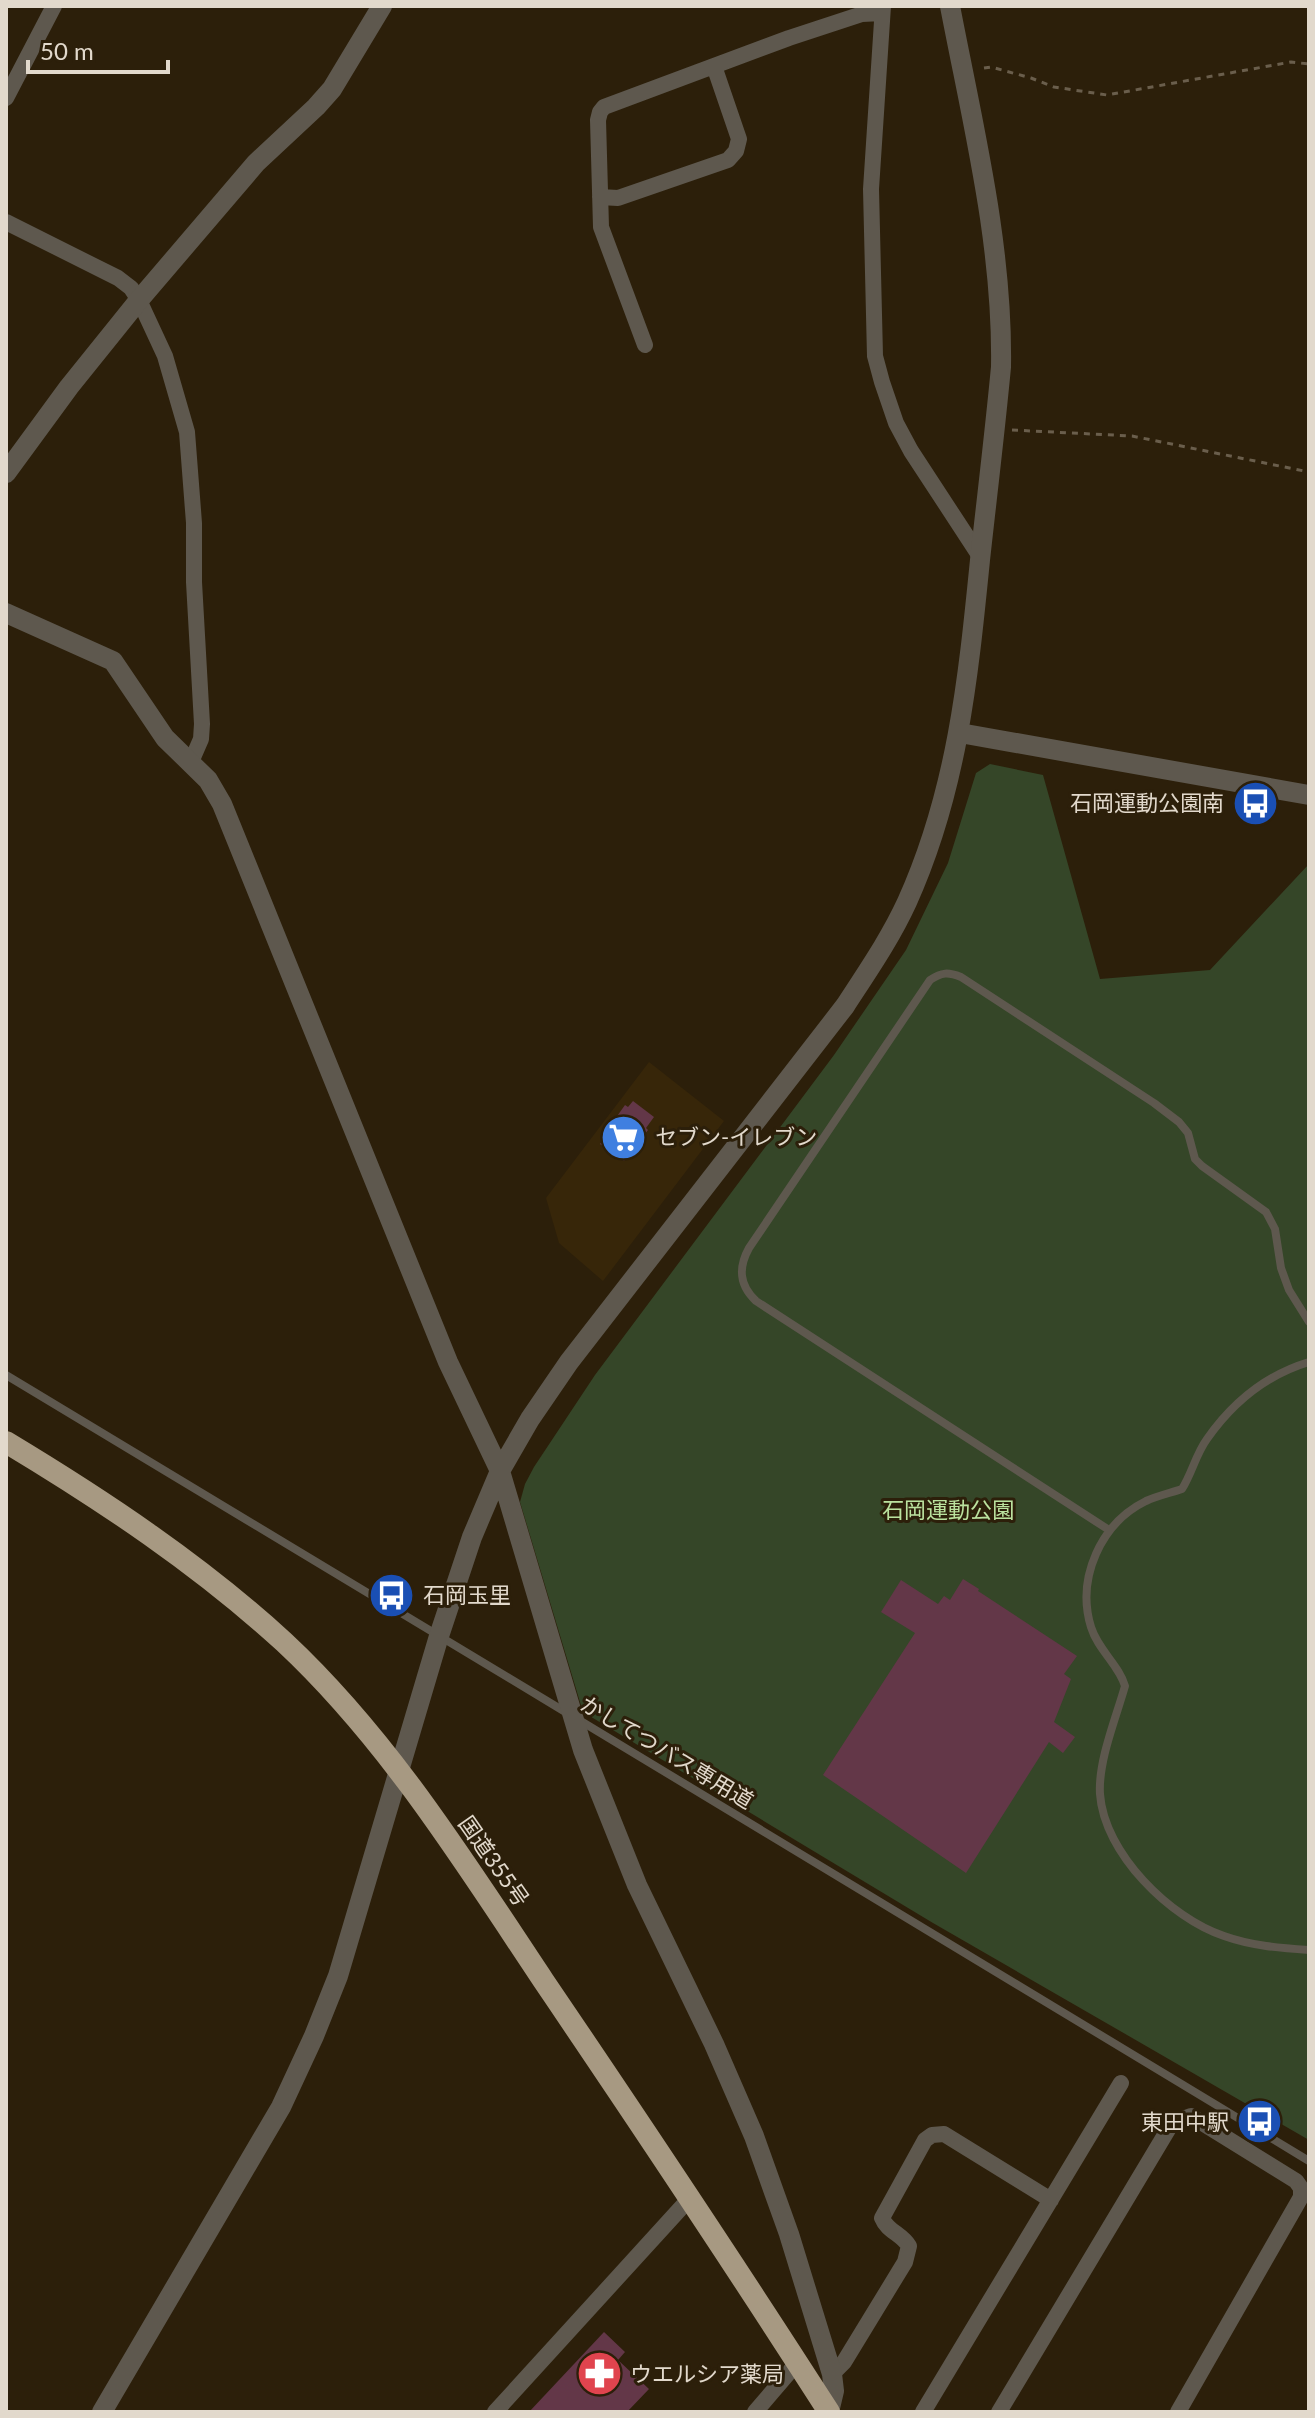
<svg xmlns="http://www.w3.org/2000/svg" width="1315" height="2418" font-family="Lato,'Noto Sans JP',sans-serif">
<rect width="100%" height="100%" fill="#2c1f0a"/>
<!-- built -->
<path fill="#372609" d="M 649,1062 L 724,1121 L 603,1281 L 559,1243 L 546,1198 Z"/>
<!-- green -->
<path fill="#354628" d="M 990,764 L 1043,775 L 1100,979 L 1210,970 L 1309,864 L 1309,2140 L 933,1923 L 583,1712 L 520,1502 L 525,1484 L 534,1467 L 595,1375 L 834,1055 L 906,950 L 948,863 L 976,773 Z"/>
<!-- building -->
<path fill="#633748" d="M 633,1101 L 654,1117 L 646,1128 L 648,1130 L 624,1161 L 600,1144 L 618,1121 L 615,1119 L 625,1105 L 628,1107 Z
M 963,1579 L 979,1589 L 978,1591 L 1077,1656 L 1064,1674 L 1071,1679 L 1054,1722 L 1075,1737 L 1063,1753 L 1049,1742 L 966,1873 L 823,1775 L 915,1633 L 881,1612 L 901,1580 L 938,1604 L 944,1596 L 950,1600 Z
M 604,2332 L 625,2352 L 618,2360 L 649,2389 L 627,2412 L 529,2412 Z"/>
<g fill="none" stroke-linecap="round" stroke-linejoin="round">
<!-- path -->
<path stroke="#6a5e4c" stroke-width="3" stroke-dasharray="6 6" stroke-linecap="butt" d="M 984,68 L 991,67 L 1031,78 L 1054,87 L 1107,95 L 1291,62 L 1309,64
M 1012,430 L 1132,436 L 1309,472"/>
<!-- service -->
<path stroke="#5e584e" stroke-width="8" d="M 1309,1362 C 1266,1375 1233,1402 1207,1439 C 1196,1454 1192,1473 1182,1489 C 1170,1493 1157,1496 1146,1501 C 1101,1523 1076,1578 1091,1627 C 1098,1650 1119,1665 1125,1686 C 1116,1718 1098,1761 1100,1794 C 1104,1853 1170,1918 1224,1936 C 1252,1946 1280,1948 1309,1950
M 6,1375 L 567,1713
M 1109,1530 L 756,1301 C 739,1285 738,1268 749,1248 L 930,980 C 942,972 948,972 961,977 L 1154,1103 L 1179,1122 L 1188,1133 L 1195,1159 L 1202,1166 L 1266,1212 L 1275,1229 L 1281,1268 L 1289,1290 L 1309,1322
M 579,1720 L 1309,2161"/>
<!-- minor -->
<path stroke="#5e584e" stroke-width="16" d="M 883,6 L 871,189 L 875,356 L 882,382 L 896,423 L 911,451 L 981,558
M 6,98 L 54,6
M 600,197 L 618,198 L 728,160 L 736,151 L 739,139 L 714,66
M 6,222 L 118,278 L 131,288 L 139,300 L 165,356 L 187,432 L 194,523 L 194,582 L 202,724 L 201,739 L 191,762
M 645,345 L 601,227 L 598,120 L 600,112 L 604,107 L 789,38 L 862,14 L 882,13
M 832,2374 L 844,2362 L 905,2262 L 909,2246 C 902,2234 887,2231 882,2218 L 925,2140 L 932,2135 L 944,2134 L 1051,2200
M 495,2412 L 690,2198
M 755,2412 L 797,2363
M 923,2412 L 1121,2083
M 999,2412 L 1172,2123 L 1191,2116 L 1296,2181 L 1301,2188 L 1301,2197 L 1178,2412"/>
<!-- tertiary -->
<path stroke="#5e584e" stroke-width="20" d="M 6,473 L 69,387 L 139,300 L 256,163 L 316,107 L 332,89 L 382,6
M 6,613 L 113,661 L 165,738 L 208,780 L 222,804 L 448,1362 L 500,1471 L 583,1750 L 637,1885 L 714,2044 L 754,2136 L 789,2234 L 832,2374 L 834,2391 L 829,2412
M 960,733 L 1309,795
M 102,2412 L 281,2107 L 314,2036 L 338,1976 L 439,1636 L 472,1537 L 500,1471 L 530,1419 L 569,1362 L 845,1006 C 867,972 890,939 907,902 C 957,791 968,680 980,560 C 987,496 995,431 1001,367 C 1003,245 973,126 950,6"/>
<!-- trunk -->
<path stroke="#a79982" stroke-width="22" d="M 6,1442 C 104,1501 200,1565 284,1642 C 388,1739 465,1863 543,1980 C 640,2123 736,2267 829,2412"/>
</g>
<!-- icons -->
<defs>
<symbol id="bus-disc" viewBox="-11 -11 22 22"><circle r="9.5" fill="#1a4fb4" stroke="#2c1f0a"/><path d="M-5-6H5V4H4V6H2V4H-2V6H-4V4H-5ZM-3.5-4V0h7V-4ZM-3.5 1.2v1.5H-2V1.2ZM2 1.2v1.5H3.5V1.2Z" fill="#fff"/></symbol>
<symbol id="supermarket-disc" viewBox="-11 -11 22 22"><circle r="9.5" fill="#3f7fe0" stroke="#2c1f0a"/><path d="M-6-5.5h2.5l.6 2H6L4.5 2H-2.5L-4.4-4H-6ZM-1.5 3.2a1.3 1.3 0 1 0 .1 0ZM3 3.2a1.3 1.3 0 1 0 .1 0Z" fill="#fff"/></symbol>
<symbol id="pharmacy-disc" viewBox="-11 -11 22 22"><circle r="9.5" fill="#e0444e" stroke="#2c1f0a"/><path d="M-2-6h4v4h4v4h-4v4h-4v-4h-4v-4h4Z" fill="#fff"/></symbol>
</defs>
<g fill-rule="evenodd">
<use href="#bus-disc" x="1230" y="778" width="51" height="51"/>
<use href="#supermarket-disc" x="598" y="1112" width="51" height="51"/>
<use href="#bus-disc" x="366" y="1570" width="51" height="51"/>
<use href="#bus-disc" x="1234" y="2096" width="51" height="51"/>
<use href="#pharmacy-disc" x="574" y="2348" width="51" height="51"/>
</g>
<g text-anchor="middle" stroke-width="6" stroke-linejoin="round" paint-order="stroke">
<!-- poi labels -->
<g font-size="22" fill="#e2d9cc" stroke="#2c1f0a" text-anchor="start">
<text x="1224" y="811" text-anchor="end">石岡運動公園南</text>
<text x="655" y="1145">セブン-イレブン</text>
<text x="423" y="1603">石岡玉里</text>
<text x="1229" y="2130" text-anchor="end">東田中駅</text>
<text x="630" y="2382">ウエルシア薬局</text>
</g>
<!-- park labels -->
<g font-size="22" fill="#bbe29f" stroke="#2c1f0a">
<text x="948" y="1518">石岡運動公園</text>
</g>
<!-- street labels -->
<g font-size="22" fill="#e2d9cc" stroke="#2c1f0a">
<text transform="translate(667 1752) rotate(31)" y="8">かしてつバス専用道</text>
<text transform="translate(494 1861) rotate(55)" y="8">国道355号</text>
</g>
</g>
<!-- border -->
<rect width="1315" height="2418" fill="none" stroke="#e2d9cc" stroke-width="16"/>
<!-- scale -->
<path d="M28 60v12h140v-12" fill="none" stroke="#e2d9cc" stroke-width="4"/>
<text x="40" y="60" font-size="24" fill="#e2d9cc" stroke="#2c1f0a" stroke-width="6" paint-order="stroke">50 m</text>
</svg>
